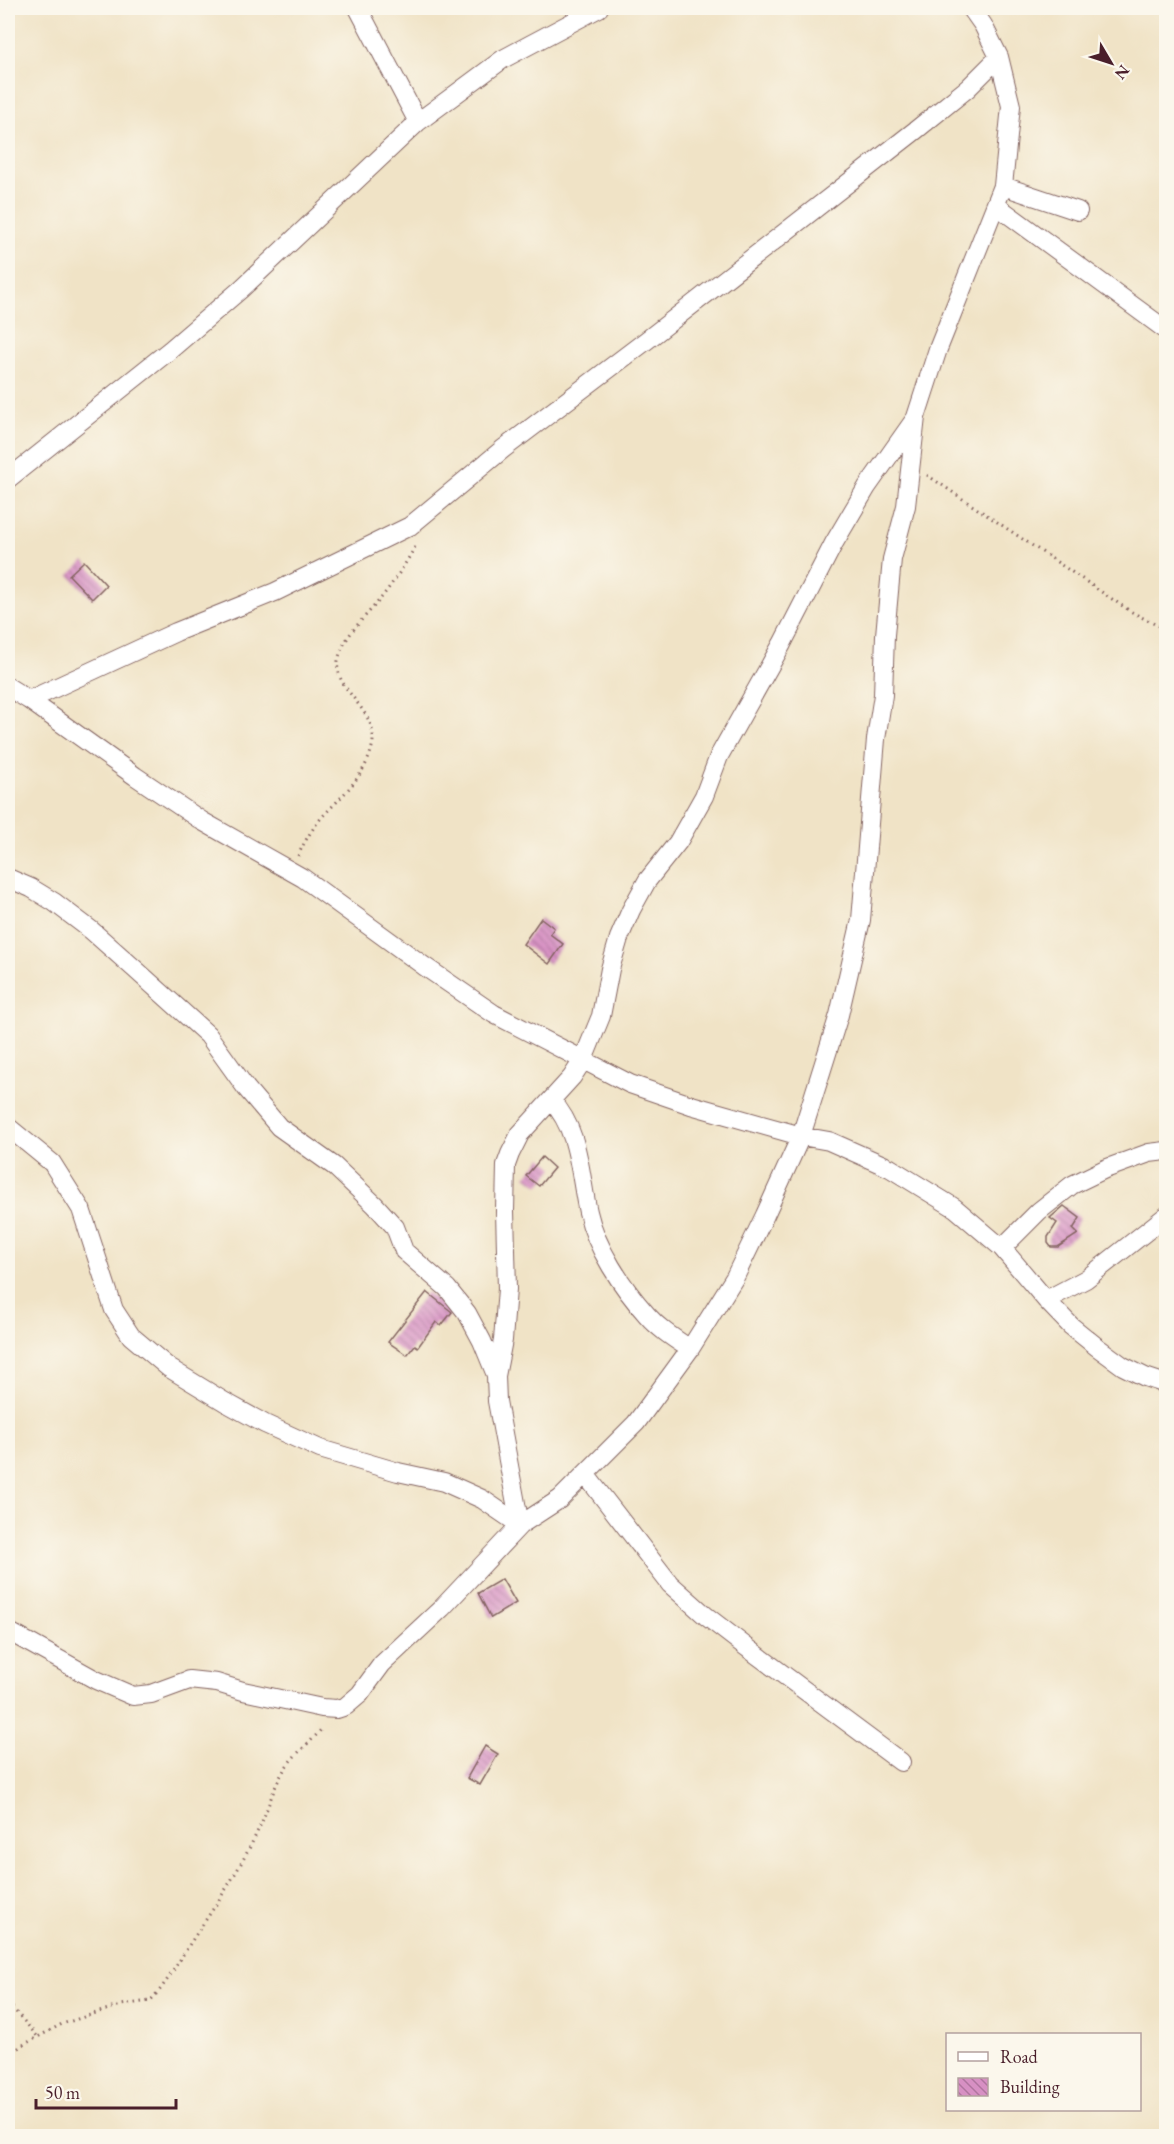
<svg xmlns="http://www.w3.org/2000/svg" width="1174" height="2144" font-family="'EB Garamond',serif">
<defs>
<pattern id="building-back-hatch" width="6" height="6" patternUnits="userSpaceOnUse" patternTransform="scale(1.5)"><rect width="6" height="6" fill="#d790c3"/><path d="M-1 5l2 2M0 0l6 6M5-1l2 2" fill="none" stroke="#b0759f"/></pattern>
</defs>
<rect width="100%" height="100%" fill="#fbf7ec"/>
<filter id="ink" filterUnits="userSpaceOnUse"><feTurbulence type="fractalNoise" baseFrequency=".0167" numOctaves="2"/><feDisplacementMap in="SourceGraphic" scale="12" xChannelSelector="R" yChannelSelector="G"/><feConvolveMatrix kernelMatrix="1 2 1 2 8 2 1 2 1" color-interpolation-filters="sRGB"/></filter>
<filter id="wash" filterUnits="userSpaceOnUse"><feTurbulence type="fractalNoise" baseFrequency=".008" numOctaves="4" result="noise"/><feDisplacementMap in="SourceGraphic" scale="24" xChannelSelector="R" yChannelSelector="G"/><feGaussianBlur stdDeviation="1.35" result="paint"/><feColorMatrix in="noise" values="0 0 0 0 0 0 0 0 0 0 0 0 0 0 0 0 0 1.4 0 .05"/><feComposite in="paint" operator="in"/></filter>
<g filter="url(#wash)">
<rect width="100%" height="100%" fill="#f0e3c6"/>
<g id="blocks">
<!-- building -->
<path fill="url(#building-back-hatch)" d="M 84,561 L 106,585 L 92,599 L 69,575 Z
M 541,918 L 554,928 L 550,934 L 563,944 L 549,964 L 523,944 Z
M 542,1157 L 554,1168 L 539,1186 L 526,1176 Z
M 1064,1206 L 1080,1218 L 1073,1229 L 1078,1234 L 1058,1247 L 1051,1247 L 1048,1243 L 1048,1237 L 1057,1223 L 1050,1218 Z
M 427,1292 L 452,1312 L 441,1326 L 436,1322 L 418,1347 L 415,1345 L 407,1355 L 388,1342 Z
M 502,1579 L 516,1603 L 491,1618 L 478,1593 Z
M 485,1746 L 498,1754 L 480,1785 L 467,1778 Z"/>
</g>
</g>
<g filter="url(#ink)">
<use href="#blocks" fill-opacity="0" stroke="#846461" stroke-width="1.5"/>
<g fill="none" stroke-linecap="round" stroke-linejoin="round">
<defs>
<path id="minor" d="M 358,8 L 418,122
M 1003,186 L 1078,211
M 997,206 L 1166,330
M 8,479 L 170,350 L 240,290 L 418,122 L 503,59 L 599,8
M 8,687 L 29,700 L 135,776 L 202,821 L 303,878 L 424,966 L 494,1014 L 630,1084 L 691,1105 L 801,1136 L 829,1141 L 890,1168 L 955,1208 L 1002,1248 L 1046,1300 L 1071,1326 L 1097,1347 L 1123,1366 L 1145,1377 L 1166,1384
M 29,700 L 176,632 L 275,592 L 410,526 L 503,449 L 647,340 L 916,130 L 968,88 L 999,57
M 8,878 L 31,888 L 54,902 L 91,930 L 136,970 L 208,1035 L 246,1088 L 279,1127 L 334,1166 L 375,1205 L 395,1227 L 404,1251 L 447,1288 L 467,1313 L 482,1341 L 496,1375
M 551,1100 C 580,1131 579,1172 588,1212 C 596,1248 622,1287 647,1315 C 659,1329 675,1339 690,1349
M 8,1127 L 52,1163 L 81,1209 L 114,1310 L 131,1336 L 169,1368 L 225,1402 L 265,1424 L 320,1449 L 398,1472 L 444,1482 L 482,1499 L 520,1525
M 1002,1248 L 1039,1211 L 1072,1185 L 1105,1169 L 1149,1153 L 1166,1151
M 1046,1300 L 1086,1279 L 1166,1216
M 585,1474 L 670,1584 L 706,1616 L 745,1646 L 901,1762
M 520,1525 L 497,1401 L 496,1376 L 503,1340 L 507,1289 L 505,1211 L 506,1165 L 510,1154 L 520,1134 L 572,1077 L 583,1060 L 601,1016 L 610,969 L 619,938 L 631,910 L 647,881 L 678,842 L 704,796 L 719,756 L 782,644 L 834,543 L 867,487 L 915,419
M 8,1631 L 96,1680 L 133,1696 L 151,1694 L 189,1680 L 217,1683 L 243,1691 L 322,1708 L 337,1709 L 346,1706 L 360,1694 L 382,1664 L 442,1608 L 520,1525 L 560,1499 L 636,1423 L 690,1349 L 735,1277 L 765,1215 L 801,1136 L 839,1015 L 861,920 L 876,739 L 883,695 L 885,635 L 892,559 L 906,506 L 916,417 L 938,349 L 1003,186 L 1011,106 L 999,57 L 983,25 L 971,8"/>
</defs>
<!-- minor casing -->
<use href="#minor" stroke="#846461" stroke-width="20"/>
<!-- path -->
<path stroke="#846461" stroke-width="3" stroke-dasharray="1.5 4.5" stroke-linecap="butt" d="M 927,475 L 1130,611 L 1166,630
M 298,856 C 304,842 312,829 322,817 C 341,797 366,775 372,747 C 381,711 333,691 338,661 C 343,635 366,617 382,597 C 395,580 407,562 417,543
M 8,2003 L 38,2037
M 8,2055 L 23,2045 L 62,2024 L 121,2005 L 150,2001 L 159,1991 C 173,1973 184,1952 197,1933 C 220,1899 243,1864 260,1826 C 269,1806 274,1785 286,1767 C 296,1752 312,1742 323,1727"/>
<!-- minor -->
<use href="#minor" stroke="#fff" stroke-width="18"/>
</g>
</g>
<!-- margin -->
<rect width="1174" height="2144" fill="none" stroke="#fbf7ec" stroke-width="30"/>
<!-- legend -->
<rect x="946" y="2033" width="195" height="78" fill="#fbf7ec" stroke="#b4a19f" stroke-width="1.5"/>
<rect x="958" y="2052" width="30" height="9" fill="#ffffff" stroke="#b4a19f" stroke-width="1.5"/>
<text x="1000" y="2063" font-size="18" fill="#4a1f2b">Road</text>
<rect x="958" y="2078" width="30" height="18" fill="url(#building-back-hatch)" stroke="#b4a19f" stroke-width="1.5"/>
<text x="1000" y="2093" font-size="18" fill="#4a1f2b">Building</text>
<!-- north arrow -->
<g transform="translate(1111 63) rotate(129)" stroke="#fbf7ec" stroke-width="4.5" paint-order="stroke">
<path d="M0-4.5L10 22L0 15L-10 22Z" fill="#4a1f2b"/>
<text y="-9" font-size="16" font-weight="bold" text-anchor="middle" fill="#4a1f2b">N</text>
</g>
<!-- scale -->
<path d="M36 2099v9h140v-9" fill="none" stroke="#4a1f2b" stroke-width="3"/>
<text x="45" y="2099" font-size="18" fill="#4a1f2b" stroke="#fbf7ec" stroke-width="4.5" paint-order="stroke">50 m</text>
</svg>
